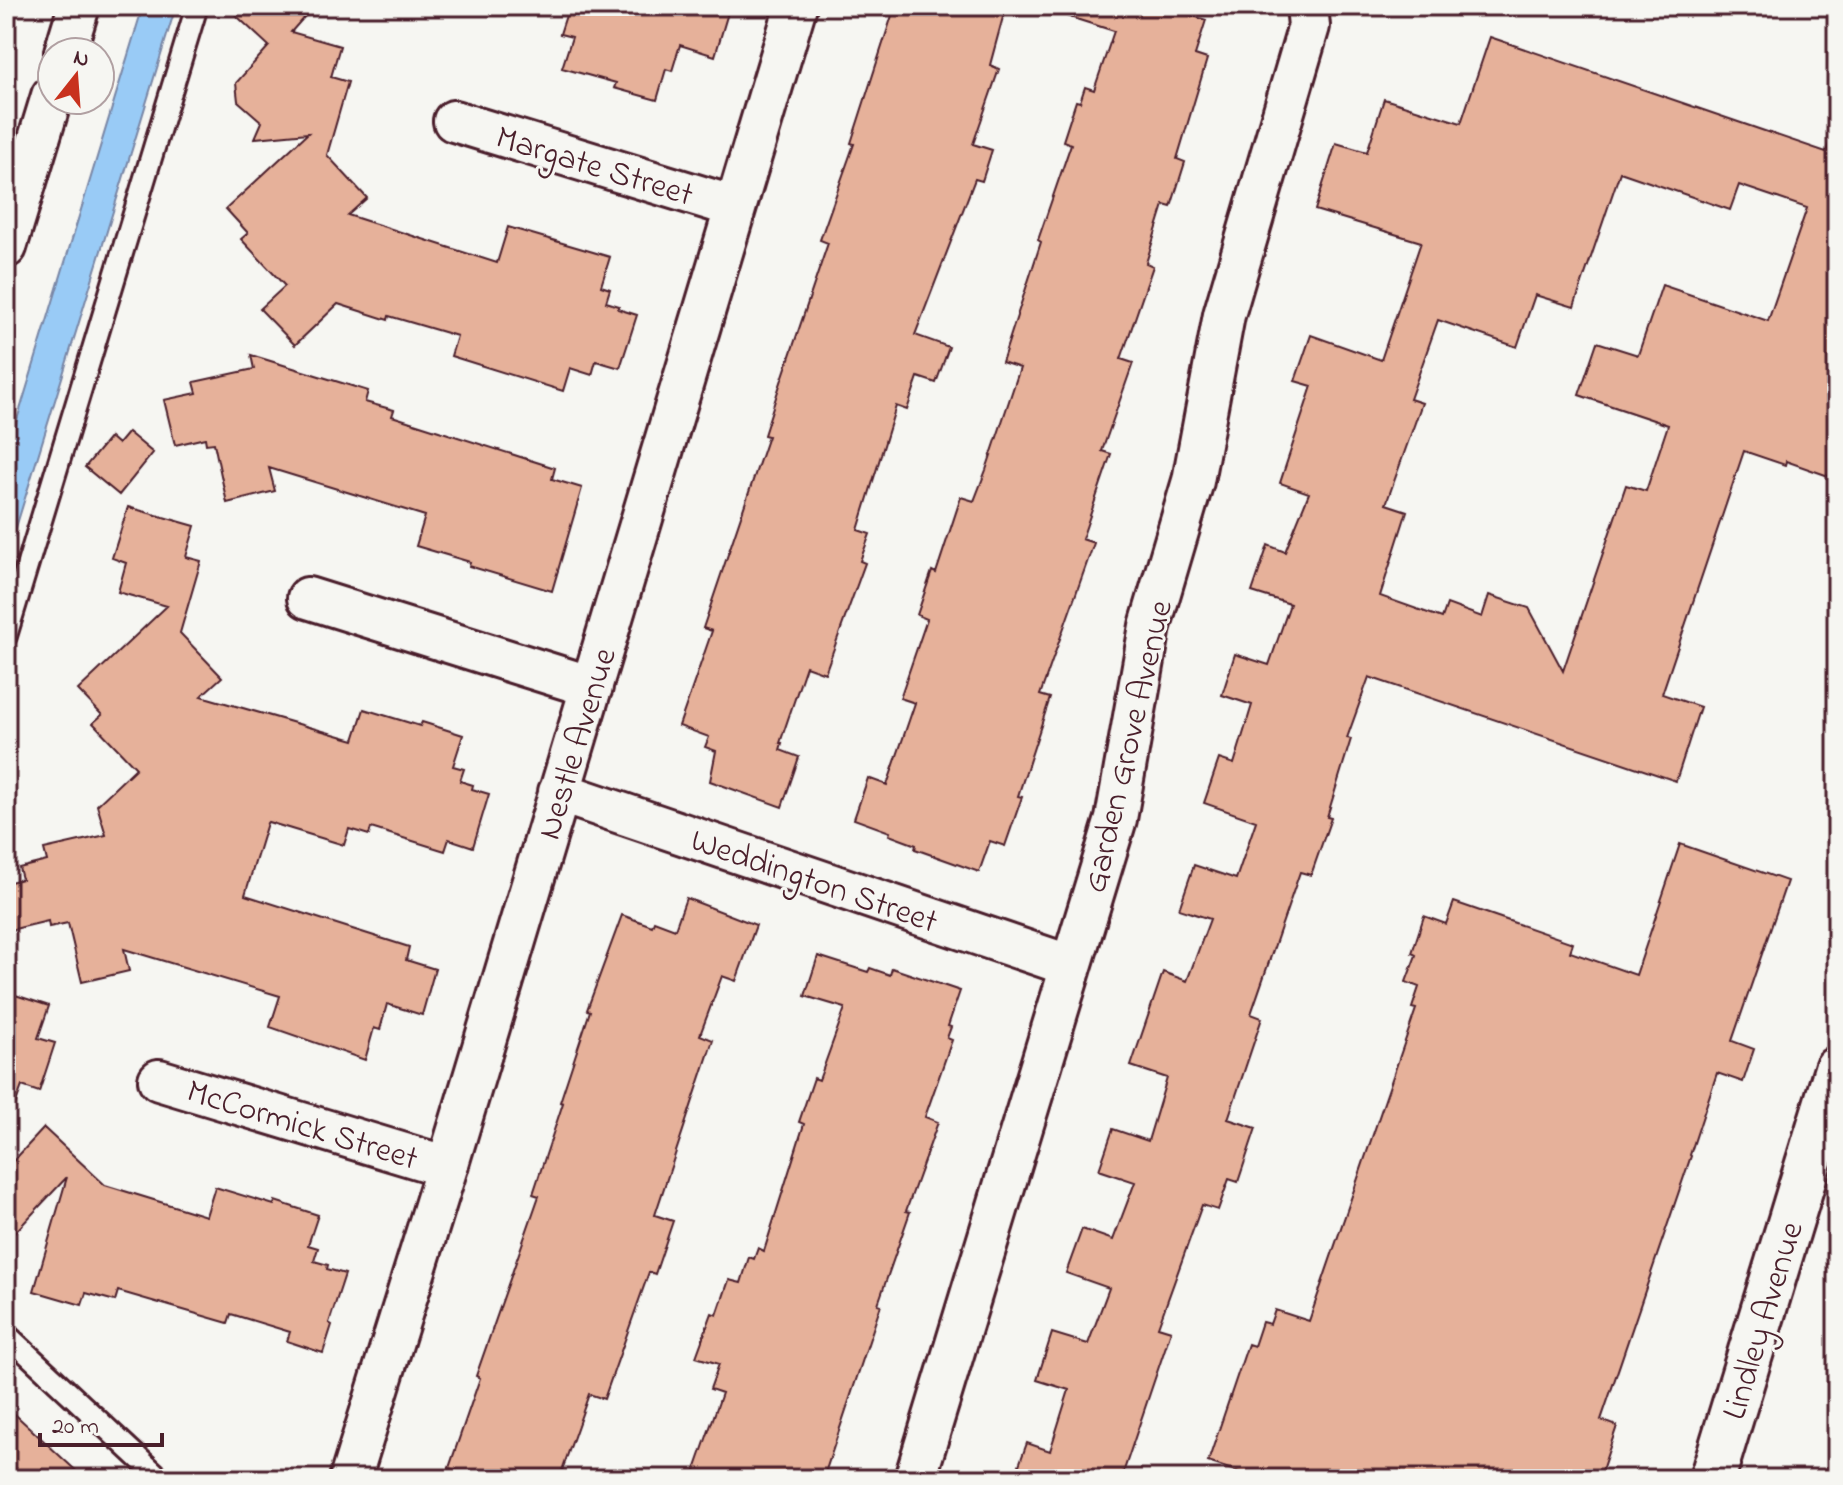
<svg xmlns="http://www.w3.org/2000/svg" width="1843" height="1485" font-family="'Indie Flower',sans-serif">
<rect width="100%" height="100%" fill="#f6f6f2"/>
<filter id="ink" filterUnits="userSpaceOnUse"><feTurbulence type="fractalNoise" baseFrequency=".0125" numOctaves="2"/><feDisplacementMap in="SourceGraphic" scale="16" xChannelSelector="R" yChannelSelector="G"/><feConvolveMatrix kernelMatrix="1 2 1 2 8 2 1 2 1" color-interpolation-filters="sRGB"/></filter>
<g filter="url(#ink)">
<!-- water -->
<path fill="#99cbf6" stroke="#7986a5" stroke-width="2" d="M 143,6 L 176,6 L 6,560 L 6,456 Z"/>
<!-- building -->
<path fill="#e6b19a" stroke="#4a1f2b" stroke-width="2" fill-rule="evenodd" d="M 226,6 L 314,6 L 291,32 L 340,46 L 331,77 L 348,82 L 327,155 L 367,198 L 348,215 L 497,263 L 508,227 L 610,257 L 601,286 L 610,289 L 606,302 L 619,306 L 618,309 L 637,315 L 620,368 L 596,361 L 592,375 L 570,368 L 563,391 L 451,356 L 457,336 L 389,316 L 388,320 L 338,304 L 295,345 L 260,309 L 285,286 L 241,239 L 248,233 L 226,209 L 308,133 L 255,138 L 262,122 L 238,101 L 236,83 L 269,46 Z
M 569,6 L 730,6 L 715,56 L 680,45 L 672,71 L 666,69 L 657,100 L 614,88 L 616,83 L 562,68 L 572,37 L 560,34 Z
M 895,6 L 1006,6 L 990,65 L 999,69 L 973,144 L 992,150 L 982,181 L 975,179 L 915,335 L 949,347 L 936,383 L 918,377 L 907,410 L 896,406 L 858,530 L 870,534 L 860,561 L 865,563 L 825,673 L 806,666 L 780,743 L 782,743 L 780,750 L 799,757 L 782,807 L 710,781 L 716,751 L 705,747 L 709,737 L 679,726 L 712,631 L 703,628 L 768,436 L 764,435 L 777,394 L 828,243 L 820,240 L 854,144 L 851,143 Z
M 1058,6 L 1162,6 L 1206,20 L 1195,55 L 1207,59 L 1177,159 L 1185,162 L 1171,207 L 1164,205 L 1146,263 L 1153,266 L 1121,359 L 1133,363 L 1102,451 L 1111,454 L 1082,539 L 1094,543 L 1040,695 L 1050,698 L 1018,796 L 1022,797 L 1005,846 L 990,841 L 979,872 L 915,849 L 916,845 L 889,835 L 890,832 L 854,819 L 868,778 L 887,785 L 915,703 L 900,698 L 927,619 L 917,615 L 932,571 L 936,573 L 961,497 L 974,501 L 986,470 L 1020,368 L 1002,362 L 1041,242 L 1038,240 L 1071,144 L 1063,141 L 1076,101 L 1080,102 L 1085,87 L 1094,90 L 1114,31 L 1057,13 Z
M 1490,37 L 1826,152 L 1832,135 L 1837,136 L 1837,479 L 1786,461 L 1785,465 L 1744,451 L 1662,694 L 1700,707 L 1676,781 L 1369,677 L 1347,738 L 1351,739 L 1327,817 L 1331,818 L 1311,875 L 1300,872 L 1251,1014 L 1262,1018 L 1228,1119 L 1256,1128 L 1238,1182 L 1229,1179 L 1218,1210 L 1202,1205 L 1158,1327 L 1171,1331 L 1121,1479 L 1014,1479 L 1027,1443 L 1050,1451 L 1069,1390 L 1037,1380 L 1052,1333 L 1088,1344 L 1109,1288 L 1066,1273 L 1082,1229 L 1113,1240 L 1135,1182 L 1099,1170 L 1113,1129 L 1148,1141 L 1167,1078 L 1131,1066 L 1163,972 L 1187,981 L 1210,919 L 1179,909 L 1194,865 L 1236,879 L 1256,821 L 1204,803 L 1219,759 L 1234,764 L 1252,705 L 1222,695 L 1235,654 L 1269,665 L 1290,604 L 1252,592 L 1268,545 L 1285,552 L 1309,493 L 1280,483 L 1312,386 L 1295,381 L 1311,335 L 1381,360 L 1421,242 L 1315,210 L 1336,143 L 1367,152 L 1384,99 L 1461,123 ZM 1620,172 L 1730,210 L 1739,185 L 1807,208 L 1768,321 L 1662,285 L 1638,355 L 1597,342 L 1579,395 L 1668,425 L 1646,491 L 1626,485 L 1563,671 L 1529,608 L 1489,595 L 1482,617 L 1447,604 L 1442,618 L 1380,596 L 1407,511 L 1386,504 L 1422,403 L 1410,399 L 1438,320 L 1517,347 L 1535,295 L 1574,307 Z
M 251,355 L 368,391 L 365,402 L 394,410 L 392,416 L 555,468 L 552,479 L 582,488 L 552,591 L 469,566 L 470,562 L 416,546 L 425,516 L 269,468 L 275,491 L 227,503 L 214,443 L 206,444 L 205,438 L 175,445 L 164,400 L 197,393 L 194,382 L 254,369 Z
M 128,432 L 153,453 L 119,495 L 85,467 L 110,437 L 118,444 Z
M 128,507 L 195,526 L 186,557 L 201,561 L 180,633 L 222,677 L 201,696 L 354,740 L 364,709 L 420,726 L 422,722 L 463,735 L 453,766 L 464,769 L 460,781 L 473,785 L 472,789 L 489,794 L 473,847 L 449,839 L 445,851 L 371,828 L 369,835 L 349,829 L 344,845 L 268,822 L 267,823 L 245,895 L 409,947 L 406,960 L 435,969 L 422,1015 L 387,1004 L 380,1030 L 374,1028 L 365,1060 L 270,1027 L 280,996 L 124,949 L 129,971 L 82,982 L 68,923 L 49,927 L 48,921 L 6,931 L 6,883 L 22,879 L 19,868 L 47,861 L 44,849 L 106,835 L 97,805 L 136,768 L 93,723 L 102,715 L 78,690 L 167,606 L 118,592 L 126,563 L 112,558 Z
M 1680,844 L 1787,881 L 1732,1041 L 1754,1049 L 1743,1082 L 1717,1073 L 1690,1155 L 1691,1156 L 1601,1420 L 1617,1426 L 1599,1479 L 1260,1479 L 1208,1462 L 1248,1344 L 1254,1346 L 1262,1322 L 1270,1324 L 1275,1310 L 1309,1321 L 1416,1009 L 1412,1008 L 1419,987 L 1406,982 L 1416,955 L 1412,953 L 1424,916 L 1446,924 L 1454,902 L 1573,943 L 1570,952 L 1636,975 Z
M 686,898 L 756,925 L 736,981 L 722,976 L 700,1035 L 713,1040 L 655,1215 L 673,1221 L 655,1274 L 649,1272 L 604,1399 L 589,1394 L 559,1479 L 481,1479 L 449,1468 L 480,1378 L 476,1376 L 539,1196 L 533,1194 L 563,1103 L 560,1102 L 590,1011 L 587,1010 L 622,915 L 652,926 L 654,921 L 675,929 Z
M 818,956 L 868,972 L 870,968 L 890,975 L 892,968 L 960,991 L 948,1026 L 951,1027 L 947,1038 L 952,1040 L 925,1117 L 938,1122 L 906,1211 L 910,1212 L 878,1304 L 881,1305 L 823,1479 L 712,1479 L 694,1473 L 722,1393 L 710,1389 L 719,1364 L 696,1357 L 712,1313 L 717,1315 L 729,1280 L 741,1283 L 749,1257 L 754,1259 L 758,1248 L 764,1251 L 804,1124 L 799,1122 L 814,1078 L 819,1080 L 845,1008 L 805,996 Z
M 6,992 L 49,1006 L 38,1038 L 55,1043 L 39,1092 L 22,1086 L 11,1116 L 6,1115 Z
M 44,1128 L 105,1185 L 206,1216 L 215,1187 L 274,1205 L 275,1201 L 318,1215 L 308,1245 L 318,1248 L 314,1261 L 328,1265 L 327,1269 L 345,1274 L 329,1323 L 332,1325 L 323,1353 L 287,1341 L 290,1332 L 231,1314 L 228,1323 L 118,1291 L 115,1301 L 86,1293 L 82,1305 L 34,1291 L 67,1177 L 6,1242 L 6,1169 Z
M 6,1406 L 85,1479 L 6,1479 Z"/>
<g fill="none" stroke-linecap="round" stroke-linejoin="round">
<defs>
<path id="lane" d="M 6,636 L 197,6
M 6,1334 L 161,1479"/>
<path id="street" d="M 65,52 L 79,6
M 454,121 L 735,207
M 6,247 L 52,96
M 308,598 L 592,687
M 559,792 L 1071,966
M 159,1080 L 447,1167
M 350,1479 L 447,1167 L 796,6
M 915,1479 L 1116,819 L 1150,626 L 1193,481 L 1224,315 L 1309,26 L 1307,6"/>
<path id="secondary" d="M 1712,1479 L 1837,1069"/>
</defs>
<!-- lane casing -->
<use href="#lane" stroke="#4a1f2b" stroke-width="26"/>
<!-- street casing -->
<use href="#street" stroke="#4a1f2b" stroke-width="46"/>
<!-- secondary casing -->
<use href="#secondary" stroke="#4a1f2b" stroke-width="50"/>
<!-- lane -->
<use href="#lane" stroke="#f6f6f2" stroke-width="20"/>
<!-- street -->
<use href="#street" stroke="#f6f6f2" stroke-width="40"/>
<!-- secondary -->
<use href="#secondary" stroke="#f6f6f2" stroke-width="44"/>
</g>
</g>
<g text-anchor="middle" stroke-width="6" stroke-linejoin="round" paint-order="stroke">
<!-- street labels -->
<g font-size="34" fill="#4a1f2b" stroke="#f6f6f2">
<text transform="translate(595 164) rotate(17)" y="12">Margate Street</text>
<text transform="translate(575 743) rotate(-73)" y="12">Nestle Avenue</text>
<text transform="translate(1126 746) rotate(-77)" y="12">Garden Grove Avenue</text>
<text transform="translate(815 879) rotate(19)" y="12">Weddington Street</text>
<text transform="translate(303 1123) rotate(17)" y="12">McCormick Street</text>
<text transform="translate(1761 1320) rotate(-73)" y="12">Lindley Avenue</text>
</g>
</g>
<!-- margin -->
<rect width="1843" height="1485" fill="none" stroke="#f6f6f2" stroke-width="32"/>
<rect x="16" y="16" width="1811" height="1453" fill="none" stroke="#4a1f2b" stroke-width="3" filter="url(#ink)"/>
<!-- north arrow -->
<g transform="translate(76 76) rotate(17)"><circle r="38" fill="#f6f6f2" stroke="#b1a0a2" stroke-width="2"/>
<path d="M0-6L14 30L0 20L-14 30Z" fill="#c8321e"/>
<text y="-12" font-size="22" font-weight="bold" text-anchor="middle" fill="#4a1f2b">N</text>
</g>
<!-- scale -->
<path d="M40 1433v12h122v-12" fill="none" stroke="#4a1f2b" stroke-width="4"/>
<text x="52" y="1433" font-size="24" fill="#4a1f2b" stroke="#f6f6f2" stroke-width="6" paint-order="stroke">20 m</text>
</svg>
